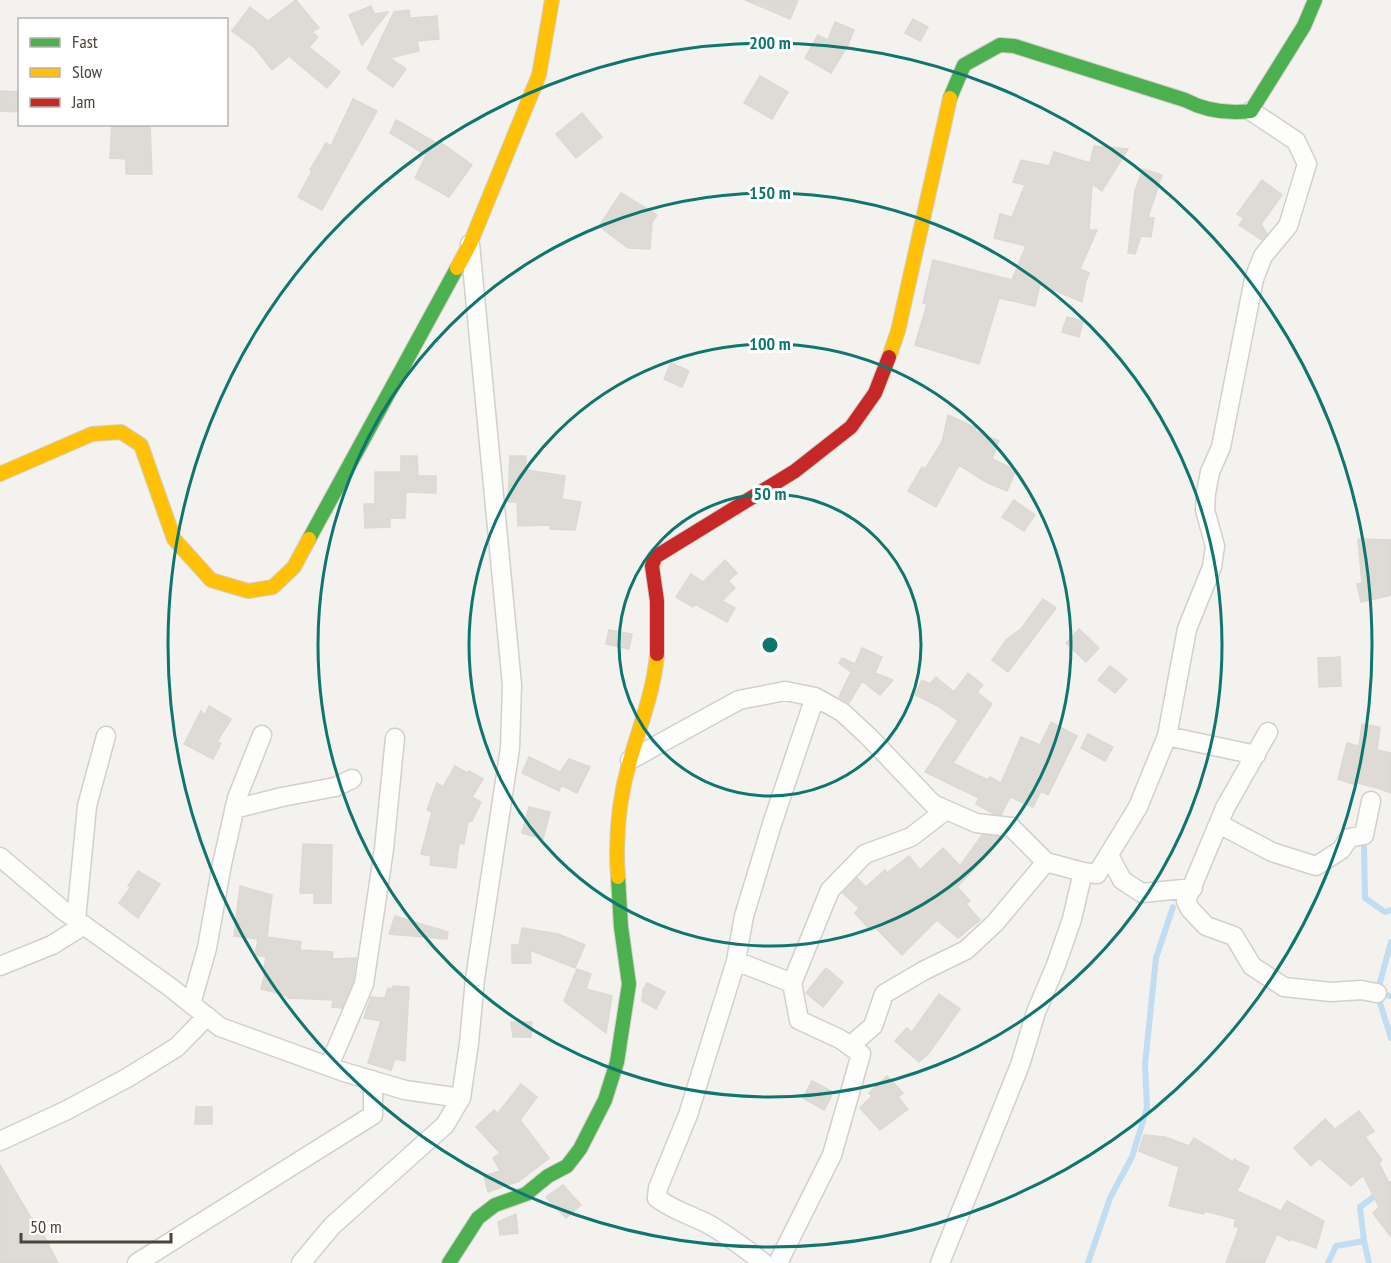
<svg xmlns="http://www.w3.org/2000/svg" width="1391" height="1263" font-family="'PT Sans Narrow',sans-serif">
<rect width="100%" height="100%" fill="#f4f2ee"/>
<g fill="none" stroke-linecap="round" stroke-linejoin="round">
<!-- stream -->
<path stroke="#c0ddf1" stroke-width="6" d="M 1364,846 L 1365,898 L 1385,912 L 1391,910
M 1391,942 L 1377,993 L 1391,1038
M 1378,993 L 1391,996
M 1364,1241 L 1369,1263
M 1088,1263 L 1110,1198 L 1132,1157 L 1147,1108 L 1145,1064 L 1156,958 L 1173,907
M 1328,1263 L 1336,1246 L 1364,1241 L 1360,1207 L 1391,1184"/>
</g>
<!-- building -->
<path fill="#dedbd6" stroke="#dcd9d4" stroke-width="1.5" d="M 296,0 L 319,28 L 312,32 L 318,37 L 309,47 L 340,72 L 327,88 L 289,56 L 272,70 L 255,48 L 232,31 L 250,7 L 268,21 Z
M 745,0 L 798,0 L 790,19 Z
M 371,6 L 374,14 L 388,12 L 362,45 L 349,15 Z
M 409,10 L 410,18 L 437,16 L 439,39 L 417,41 L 419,51 L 390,58 L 406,69 L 393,87 L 367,69 L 394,12 Z
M 913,19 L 928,27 L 920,41 L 905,33 Z
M 835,22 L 854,30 L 848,45 L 831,73 L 805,58 L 818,35 L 828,40 Z
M 760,76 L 788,92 L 772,119 L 744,103 Z
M 0,91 L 20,92 L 20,112 L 0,111 Z
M 353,99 L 377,111 L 322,210 L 298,197 L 312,171 L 310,170 L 326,143 L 331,146 Z
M 582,113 L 602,137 L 576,158 L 556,134 Z
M 396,120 L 438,144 L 440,142 L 472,165 L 449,197 L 415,178 L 426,155 L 390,133 Z
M 112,124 L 150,124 L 152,174 L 126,174 L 126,159 L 110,158 Z
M 1094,146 L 1128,149 L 1102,191 L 1092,184 L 1089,230 L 1097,230 L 1080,269 L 1089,273 L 1086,281 L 1082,302 L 1040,284 L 1035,306 L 999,298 L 979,364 L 915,345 L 927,304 L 923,303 L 933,260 L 1012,280 L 1026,246 L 994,238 L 1000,214 L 1012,217 L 1025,185 L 1013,182 L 1021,160 L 1049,166 L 1054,152 L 1090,163 Z
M 1143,169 L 1162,175 L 1148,217 L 1154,218 L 1151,237 L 1141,236 L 1135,254 L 1128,253 L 1135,191 Z
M 1262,180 L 1282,195 L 1261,224 L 1267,234 L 1262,240 L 1239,225 L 1244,218 L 1237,214 Z
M 621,193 L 657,215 L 652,222 L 650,249 L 628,248 L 599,226 Z
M 1067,317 L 1083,321 L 1079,337 L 1062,332 Z
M 671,363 L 689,371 L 682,387 L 664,379 Z
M 948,415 L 976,428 L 975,431 L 999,441 L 992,459 L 1016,470 L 1007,491 L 986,482 L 959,465 L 936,507 L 908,491 L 922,467 L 925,469 L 942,442 Z
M 401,456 L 417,456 L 418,476 L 436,476 L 436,493 L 406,492 L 405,518 L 390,518 L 390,527 L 365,528 L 364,504 L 375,504 L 375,472 L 401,472 Z
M 510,456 L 526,456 L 526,470 L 565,476 L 562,499 L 581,502 L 575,530 L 550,529 L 551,525 L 518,526 L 517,502 L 508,502 Z
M 1014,500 L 1035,515 L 1024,531 L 1002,517 Z
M 1358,539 L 1391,540 L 1391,595 L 1361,602 L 1357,584 L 1362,583 Z
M 725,560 L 737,573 L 728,581 L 735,588 L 722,601 L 735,608 L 727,622 L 695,604 L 693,607 L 676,597 L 691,574 L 703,582 Z
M 1043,599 L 1056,608 L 1008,672 L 992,660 L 1007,639 L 1021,629 Z
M 1079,629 L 1099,648 L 1086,662 L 1066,643 Z
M 609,630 L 632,634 L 629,649 L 606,644 Z
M 862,648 L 882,657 L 875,673 L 893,680 L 880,695 L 862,681 L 849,703 L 839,697 L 851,672 L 839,663 L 842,658 L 855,664 Z
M 1340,657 L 1341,686 L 1319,687 L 1318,658 Z
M 1110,666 L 1127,679 L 1115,693 L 1098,680 Z
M 968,673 L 983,685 L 977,692 L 992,704 L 953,763 L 988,780 L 990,777 L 1001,783 L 1021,737 L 1040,745 L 1051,722 L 1077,736 L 1048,795 L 1041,791 L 1033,807 L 1010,797 L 1001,815 L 994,814 L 976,804 L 979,798 L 925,772 L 958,721 L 938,706 L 915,695 L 922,680 L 930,684 L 936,677 L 954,692 Z
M 209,706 L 231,719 L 217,742 L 221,743 L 213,759 L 184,744 L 201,711 L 205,715 Z
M 1362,724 L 1380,727 L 1377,750 L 1391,753 L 1391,793 L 1378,788 L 1354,782 L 1353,784 L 1338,779 L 1347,743 L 1359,746 Z
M 1088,734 L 1113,747 L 1105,761 L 1081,748 Z
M 529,757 L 560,772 L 569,759 L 590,767 L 577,793 L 561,785 L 559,791 L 522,773 Z
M 455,766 L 467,773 L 469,771 L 483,779 L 472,797 L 481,802 L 472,821 L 468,821 L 464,844 L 459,843 L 456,868 L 430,865 L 431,856 L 421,854 L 432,812 L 427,810 L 437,783 L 443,787 Z
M 529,807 L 550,812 L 543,839 L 522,833 Z
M 982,835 L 1002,837 L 992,850 L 957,887 L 970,901 L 966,904 L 980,920 L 958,938 L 937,920 L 902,955 L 875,927 L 871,931 L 855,913 L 859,908 L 843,893 L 857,878 L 866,887 L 885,870 L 887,873 L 909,856 L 920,870 L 943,848 L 960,866 Z
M 303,844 L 332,845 L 331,903 L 314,903 L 314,893 L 300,893 Z
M 138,871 L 160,884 L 138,918 L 119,903 L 131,887 L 128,886 Z
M 240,886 L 272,895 L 267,937 L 301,942 L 300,950 L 333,952 L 332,959 L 356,958 L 353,981 L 342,1008 L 332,1007 L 333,1000 L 288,998 L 288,996 L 261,989 L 266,969 L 264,969 L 266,957 L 255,955 L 258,939 L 234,936 Z
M 395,916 L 448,932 L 447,939 L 389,934 Z
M 522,928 L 558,934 L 585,945 L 575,968 L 530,950 L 531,963 L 512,963 L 512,945 L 519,945 Z
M 826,968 L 843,982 L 823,1007 L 806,993 Z
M 577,969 L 591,974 L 586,989 L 612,996 L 606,1033 L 564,1001 Z
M 647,983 L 665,992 L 656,1009 L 642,1001 L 643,990 Z
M 393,986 L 409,987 L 405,1061 L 395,1059 L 391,1070 L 368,1063 L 381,1021 L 364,1018 L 371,997 L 385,998 L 388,988 L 393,989 Z
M 939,994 L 960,1009 L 929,1053 L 919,1062 L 895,1041 L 907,1028 L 912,1032 Z
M 511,1022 L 532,1022 L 531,1037 L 513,1037 Z
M 887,1076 L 903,1093 L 898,1097 L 908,1109 L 880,1130 L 860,1108 L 872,1096 L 869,1093 Z
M 812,1081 L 831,1091 L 831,1097 L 824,1110 L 803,1098 Z
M 521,1084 L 537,1097 L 520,1120 L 549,1158 L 519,1181 L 488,1192 L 484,1176 L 500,1171 L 493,1158 L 500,1153 L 476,1127 L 494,1110 L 498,1113 Z
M 196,1107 L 212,1107 L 212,1124 L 195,1124 Z
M 1359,1111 L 1374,1131 L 1365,1137 L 1382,1160 L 1379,1163 L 1391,1187 L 1391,1237 L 1373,1213 L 1379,1207 L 1363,1175 L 1351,1186 L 1319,1158 L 1311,1166 L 1294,1148 L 1325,1119 L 1335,1129 Z
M 1144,1135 L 1165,1137 L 1189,1146 L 1194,1138 L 1233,1162 L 1234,1159 L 1249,1167 L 1237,1191 L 1281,1211 L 1287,1201 L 1324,1221 L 1316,1248 L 1291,1239 L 1290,1241 L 1277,1234 L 1264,1263 L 1226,1263 L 1239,1228 L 1234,1226 L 1236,1219 L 1204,1211 L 1204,1214 L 1169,1206 L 1179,1167 L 1139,1151 Z
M 0,1165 L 42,1237 L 44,1236 L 58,1263 L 0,1263 Z
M 563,1185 L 581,1205 L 566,1218 L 546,1197 Z
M 516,1214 L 518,1233 L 500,1235 L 498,1222 Z"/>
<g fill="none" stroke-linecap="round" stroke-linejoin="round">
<defs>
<path id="street" d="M 1268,732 L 1225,808 L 1186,901 L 1190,909 L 1206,926 L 1234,936 L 1252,966 L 1284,987 L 1331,992 L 1361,990 L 1377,993
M 1167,736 L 1187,629 L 1212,567 L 1215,546 L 1205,510 L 1206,493 L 1210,472 L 1221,447 L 1254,279 L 1263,256 L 1288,226 L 1307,164 L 1296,141 L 1251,111
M 630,760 L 739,700 L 785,691 L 815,697 L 842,712 L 868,736 L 933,804 L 976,823 L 1011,827 L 1046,862 L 1083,872 L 1097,874 L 1138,807 L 1167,736 L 1256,755
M 234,809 L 282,797 L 335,787 L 352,779
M 1219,824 L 1272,852 L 1316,866 L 1341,850 L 1349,838 L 1364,835 L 1371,801
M 1109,855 L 1122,880 L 1142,893 L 1193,888
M 0,857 L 64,911 L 170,987 L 220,1027 L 344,1072 L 405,1090 L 461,1098
M 76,920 L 87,806 L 106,736
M 736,961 L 792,983 L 830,890 L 865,854 L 911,837 L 946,810
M 0,966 L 52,945 L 84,925
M 191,1004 L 207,948 L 222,864 L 237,798 L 262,735
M 850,1046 L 873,1026 L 884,994 L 923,971 L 966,950 L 995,923 L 1046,862
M 329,1066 L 364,984 L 384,849 L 395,738
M 0,1141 L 65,1111 L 127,1078 L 177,1047 L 207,1016
M 137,1263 L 373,1115 L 373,1080
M 301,1263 L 332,1226 L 445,1125 L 461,1098 L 469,1043 L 475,979 L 510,748 L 512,685 L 470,244
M 764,1263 C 746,1249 728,1235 708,1224 C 691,1215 672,1210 657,1198 L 658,1188 L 688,1115 L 736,961 L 744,916 L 772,824 L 815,697
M 778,1263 L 832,1155 L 861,1054 L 840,1039 L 799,1020 L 792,983
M 940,1263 L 1020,1065 L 1036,1012 L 1056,965 L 1072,919 L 1083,872"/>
<path id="fast" d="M 950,98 L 964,65 L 1000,45 L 1014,46 L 1185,100 C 1206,111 1227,114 1251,111 L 1304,26 L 1315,0
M 309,539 L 457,268
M 449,1263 L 478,1218 L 495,1205 L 526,1194 L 548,1176 L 567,1166 L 580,1149 L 605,1100 L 617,1062 L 629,984 L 621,927 L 618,877"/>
<path id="slow" d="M 457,268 L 470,244 L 539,75 L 552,0
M 889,357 L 898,331 L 950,98
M 0,474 L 92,434 L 121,432 L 141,445 L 174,539 L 211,580 L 248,591 L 273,587 L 294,567 L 309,539
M 618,877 C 615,836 619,796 631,757 C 641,723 654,690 657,654"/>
<path id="jam" d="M 657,654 L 657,601 L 652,566 L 655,557 L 795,471 L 851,427 L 875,393 L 889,357"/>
</defs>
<!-- street casing -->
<use href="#street" stroke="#d2d0cb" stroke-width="21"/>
<!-- fast casing -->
<use href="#fast" stroke="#d3cfc5" stroke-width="16"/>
<!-- slow casing -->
<use href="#slow" stroke="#d3cfc5" stroke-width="16"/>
<!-- jam casing -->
<use href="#jam" stroke="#d3cfc5" stroke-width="16"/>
<!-- street -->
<use href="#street" stroke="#fdfdfc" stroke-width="18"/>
<!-- fast -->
<use href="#fast" stroke="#4caf50" stroke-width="14"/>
<!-- slow -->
<use href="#slow" stroke="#ffc107" stroke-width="14"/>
<!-- jam -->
<use href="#jam" stroke="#c62828" stroke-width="14"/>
</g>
<!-- distance rings -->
<g fill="none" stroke="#0f766e" stroke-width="3">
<circle cx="770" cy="645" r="151"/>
<circle cx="770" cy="645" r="301"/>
<circle cx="770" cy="645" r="452"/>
<circle cx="770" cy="645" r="602"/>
</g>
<circle cx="770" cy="645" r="9" fill="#0f766e" stroke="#fff" stroke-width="3"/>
<g font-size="18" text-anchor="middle" font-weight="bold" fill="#0f766e" stroke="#fff" stroke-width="6" stroke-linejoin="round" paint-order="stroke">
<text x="770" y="49">200 m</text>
<text x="770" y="199">150 m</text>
<text x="770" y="350">100 m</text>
<text x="770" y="500">50 m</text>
</g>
<!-- legend -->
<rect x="18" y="18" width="210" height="108" fill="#ffffff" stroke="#b7b4b0" stroke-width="1.5"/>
<rect x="30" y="38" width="30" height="9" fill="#4caf50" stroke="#b7b4b0" stroke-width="1.5"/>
<text x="72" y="48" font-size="18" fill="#4b4439">Fast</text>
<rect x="30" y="68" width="30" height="9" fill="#ffc107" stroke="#b7b4b0" stroke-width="1.5"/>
<text x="72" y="78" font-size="18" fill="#4b4439">Slow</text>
<rect x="30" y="98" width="30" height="9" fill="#c62828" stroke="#b7b4b0" stroke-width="1.5"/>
<text x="72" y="108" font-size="18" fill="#4b4439">Jam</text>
<!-- scale -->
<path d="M21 1233v9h150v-9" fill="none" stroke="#4b4439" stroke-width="3"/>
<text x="30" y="1233" font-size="18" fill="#4b4439" stroke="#ffffff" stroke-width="4.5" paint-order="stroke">50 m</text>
</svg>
